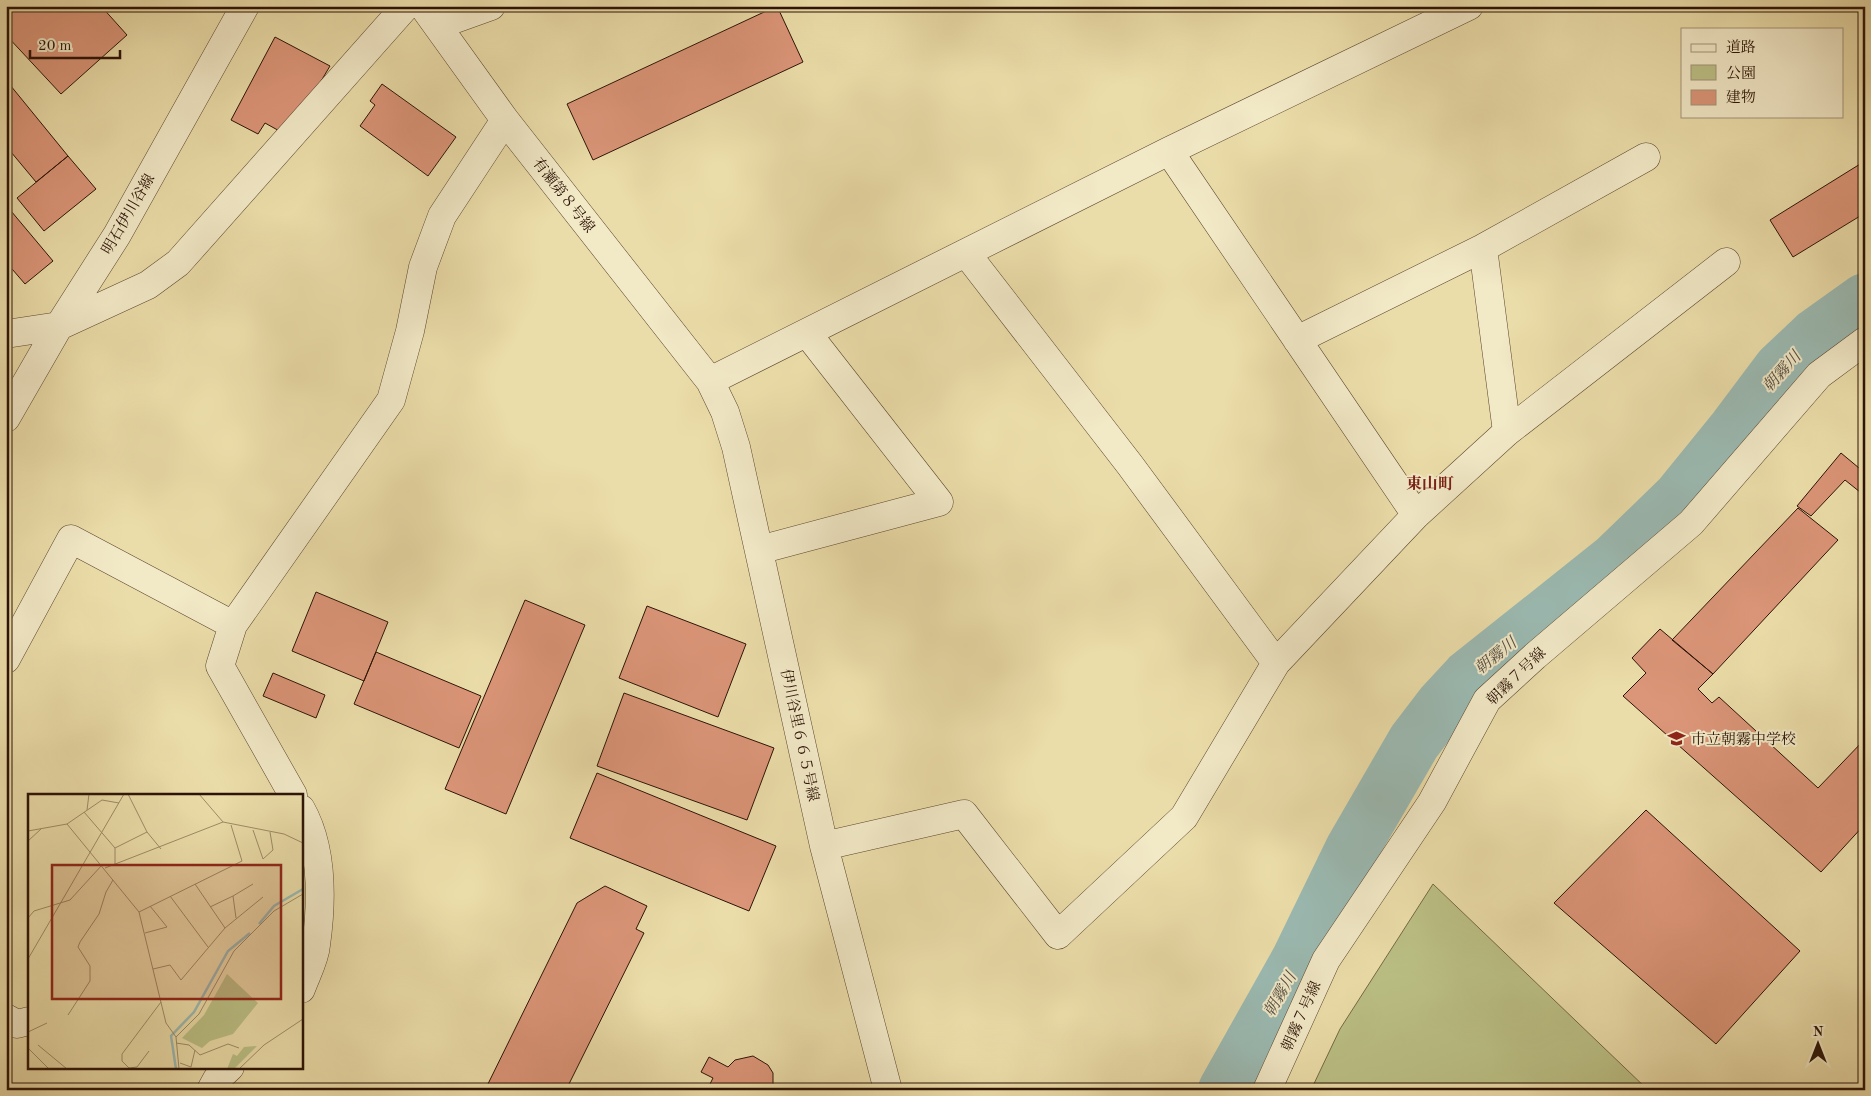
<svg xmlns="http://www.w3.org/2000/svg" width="1871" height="1096" font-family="'Old Standard TT','Noto Serif JP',serif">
<rect width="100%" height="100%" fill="#ebdda9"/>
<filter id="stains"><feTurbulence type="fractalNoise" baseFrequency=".004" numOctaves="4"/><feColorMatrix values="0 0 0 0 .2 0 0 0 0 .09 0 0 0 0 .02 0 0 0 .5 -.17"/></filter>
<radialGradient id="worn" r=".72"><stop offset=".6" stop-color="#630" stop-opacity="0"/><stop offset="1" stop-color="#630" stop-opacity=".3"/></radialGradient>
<!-- green -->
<path fill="#bbc085" stroke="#746a46" d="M 1433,884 L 1648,1090 L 1311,1090 L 1340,1029 Z"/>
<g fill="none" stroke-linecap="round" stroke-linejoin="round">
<!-- river -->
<path stroke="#9bbab2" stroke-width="54" d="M 1225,1090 L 1298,960 L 1352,849 L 1414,742 L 1443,704 L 1468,677 L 1615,560 L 1679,498 L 1735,429 L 1780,369 L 1816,335 L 1865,300"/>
</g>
<!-- building -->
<path fill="#db9578" stroke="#2c1306" d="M 6,6 L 101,6 L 127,35 L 61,94 L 6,35 Z
M 777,6 L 803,62 L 593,160 L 567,104 Z
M 275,37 L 330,66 L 302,113 L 283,133 L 265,123 L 258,134 L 231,120 Z
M 6,80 L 68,156 L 36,182 L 6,146 Z
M 382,84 L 456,137 L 428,176 L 360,126 L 375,105 L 370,101 Z
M 68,156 L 96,189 L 44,231 L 17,198 Z
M 1865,161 L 1865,213 L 1793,257 L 1770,220 Z
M 6,205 L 53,261 L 25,284 L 6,262 Z
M 1841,453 L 1865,473 L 1865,496 L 1845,480 L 1811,516 L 1797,506 Z
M 1798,508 L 1838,540 L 1713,674 L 1672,640 Z
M 316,592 L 388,622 L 364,681 L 292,651 Z
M 525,600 L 585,625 L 506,814 L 445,789 Z
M 647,606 L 746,644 L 718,717 L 619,678 Z
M 1660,629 L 1713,674 L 1698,689 L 1712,703 L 1719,697 L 1818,788 L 1865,739 L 1865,824 L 1821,872 L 1623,696 L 1646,673 L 1632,658 Z
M 376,652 L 481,696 L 459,748 L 354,704 Z
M 273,673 L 325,695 L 316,718 L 263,696 Z
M 624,693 L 774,748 L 747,820 L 597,766 Z
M 597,773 L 776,846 L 749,911 L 570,838 Z
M 1646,810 L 1800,951 L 1716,1044 L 1554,903 Z
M 605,886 L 647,906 L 636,929 L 644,933 L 566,1090 L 485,1090 L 577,903 Z
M 753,1056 L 768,1065 L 773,1073 L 773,1090 L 707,1090 L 713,1078 L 701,1072 L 709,1057 L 728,1067 L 735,1060 Z"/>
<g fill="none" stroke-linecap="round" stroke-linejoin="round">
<defs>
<path id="minor" d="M 423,6 L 505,120 L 710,381 L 725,412 L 736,447 L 824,846 L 888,1090
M 438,25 L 491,6
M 1169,151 L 1416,515
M 966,253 L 1130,465 L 1276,663
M 6,334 L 59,326 L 148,285 L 178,263 L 406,6
M 1297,340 L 1483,248
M 710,381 L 1169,151 L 1469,6
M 6,418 L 59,326 L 117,235 L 245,6
M 1507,432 L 1483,248 L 1646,157
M 759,550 L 939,502 L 807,333
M 6,659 L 71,539 L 233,625
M 293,795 L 220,666 L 233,625 L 391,400 L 410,331 L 423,267 L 442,216 L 505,120
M 301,809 C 323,848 322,902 316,945 C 315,959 306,975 301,989
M 824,846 L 964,814 L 1058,935 L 1184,817 L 1276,663 L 1416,515 L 1507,432 L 1726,262
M 6,1018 L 17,1024 L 29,1021
M 211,1090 L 217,1079 L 230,1067
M 1267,1090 L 1326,960 L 1432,802 L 1487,700 L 1535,656 L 1691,523 L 1819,375 L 1865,341"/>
</defs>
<!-- minor casing -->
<use href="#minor" stroke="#5c462f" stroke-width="29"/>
<!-- minor -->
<use href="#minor" stroke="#f2e9c7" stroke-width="28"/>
</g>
<!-- icons -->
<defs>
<symbol id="school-bare" viewBox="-9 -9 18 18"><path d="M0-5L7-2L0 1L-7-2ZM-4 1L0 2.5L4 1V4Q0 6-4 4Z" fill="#8f2418" stroke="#f2e9c7" stroke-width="2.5" paint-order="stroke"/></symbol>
</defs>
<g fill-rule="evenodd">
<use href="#school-bare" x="1664" y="726" width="25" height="25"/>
</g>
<g text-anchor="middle" stroke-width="4" stroke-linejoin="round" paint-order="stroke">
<!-- street labels -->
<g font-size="15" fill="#2c1306" stroke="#f2e9c7">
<text transform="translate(564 195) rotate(52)" y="5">有瀬第８号線</text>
<text transform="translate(128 214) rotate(-60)" y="5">明石伊川谷線</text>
<text transform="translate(1516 676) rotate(-44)" y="5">朝霧７号線</text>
<text transform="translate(800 735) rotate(78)" y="5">伊川谷里６６５号線</text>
<text transform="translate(1301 1016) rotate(-66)" y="5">朝霧７号線</text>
</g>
<!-- poi labels -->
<g font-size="15" fill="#2c1306" stroke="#f2e9c7" text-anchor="start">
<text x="1691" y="744">市立朝霧中学校</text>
</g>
<!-- water labels -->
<g font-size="16" font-style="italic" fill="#534d42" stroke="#f2e9c7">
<text transform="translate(1781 371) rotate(-48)" y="6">朝霧川</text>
<text transform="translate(1495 655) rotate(-39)" y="6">朝霧川</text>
<text transform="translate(1279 994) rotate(-60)" y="6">朝霧川</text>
</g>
<!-- neighbourhood labels -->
<g font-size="16" font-weight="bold" fill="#7a1f14" stroke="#f2e9c7">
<text x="1430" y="489">東山町</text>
</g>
</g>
<!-- overview -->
<g transform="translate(28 794)">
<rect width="275" height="275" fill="#ebdda9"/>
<path d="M 199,180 L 230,209 L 205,240 L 182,247 L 174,254 L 154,244 L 176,221 ZM 229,252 L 206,275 L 199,275 L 205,260 L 209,262 L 216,253 Z" fill="#bbc085"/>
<path fill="none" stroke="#9bbab2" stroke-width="2.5" d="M 231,130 L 246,112 L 275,95M 148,275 L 143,242 L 166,218 L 200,157 L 222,139"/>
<path fill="none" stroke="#9f8c68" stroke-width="1" d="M 100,0 L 119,38 L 133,55M 171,0 L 195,28 L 256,40 L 275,49M 59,16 L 61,0M 56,18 L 87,54 L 87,71M 39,30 L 111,118 L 138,229 L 148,243M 225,36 L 235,65 L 245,56 L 242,38M 0,37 L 39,30 L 74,6 L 91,9M 0,47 L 13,35M 87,54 L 119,38M 77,74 L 195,28M 167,90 L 197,134M 142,102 L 180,153M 182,113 L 205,102M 111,118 L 214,67 L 203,31M 0,124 L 6,117 L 42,106 L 74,71M 208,124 L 205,102 L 225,90M 117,139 L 139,133 L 122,112M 0,165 L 96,0M 125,175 L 142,171 L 153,186 L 197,134 L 235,103M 40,221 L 62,187 L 62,172 L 50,153 L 52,148 L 71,120 L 78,98 L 85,86M 0,238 L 19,229M 148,249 L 161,251 L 172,261 L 200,250 L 211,254M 10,251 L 39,275M 0,254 L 21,275M 121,257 L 109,273 L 101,274 L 94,267 L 94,260 L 133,208M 152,269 L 163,273 L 167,256M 151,275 L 148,243 L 171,220 L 206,157 L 246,117 L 275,100M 211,275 L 236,251 L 275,225"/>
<path fill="#8f2418" fill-opacity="0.15" stroke="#8f2418" stroke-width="2.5" d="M 24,71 L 253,71 L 253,205 L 24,205 Z"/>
<rect width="275" height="275" fill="none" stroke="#2c1306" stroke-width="2.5"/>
</g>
<!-- margin -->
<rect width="1871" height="1096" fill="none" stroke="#ebdda9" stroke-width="25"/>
<rect x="8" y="8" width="1856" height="1081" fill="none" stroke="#2c1306" stroke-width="2.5"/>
<rect x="12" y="12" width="1846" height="1071" fill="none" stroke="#2c1306"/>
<!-- legend -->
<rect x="1681" y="28" width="162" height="90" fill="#f2e9c7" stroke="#a3937a"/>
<rect x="1691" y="44" width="25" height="8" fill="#f2e9c7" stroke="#a3937a"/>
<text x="1726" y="52" font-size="15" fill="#2c1306">道路</text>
<rect x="1691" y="65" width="25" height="15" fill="#bbc085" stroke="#a3937a"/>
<text x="1726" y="78" font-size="15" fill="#2c1306">公園</text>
<rect x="1691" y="90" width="25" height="15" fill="#db9578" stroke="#a3937a"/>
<text x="1726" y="102" font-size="15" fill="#2c1306">建物</text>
<!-- north arrow -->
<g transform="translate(1818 1044)" stroke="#f2e9c7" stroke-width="4" paint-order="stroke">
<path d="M0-4L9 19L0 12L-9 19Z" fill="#2c1306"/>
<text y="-8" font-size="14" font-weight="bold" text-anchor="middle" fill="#2c1306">N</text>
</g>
<!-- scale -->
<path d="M30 50v8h90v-8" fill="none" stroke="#2c1306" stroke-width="2.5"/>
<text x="38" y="50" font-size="15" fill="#2c1306" stroke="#f2e9c7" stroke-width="4" paint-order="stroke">20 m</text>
<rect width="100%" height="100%" filter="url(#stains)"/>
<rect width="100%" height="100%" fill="url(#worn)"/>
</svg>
